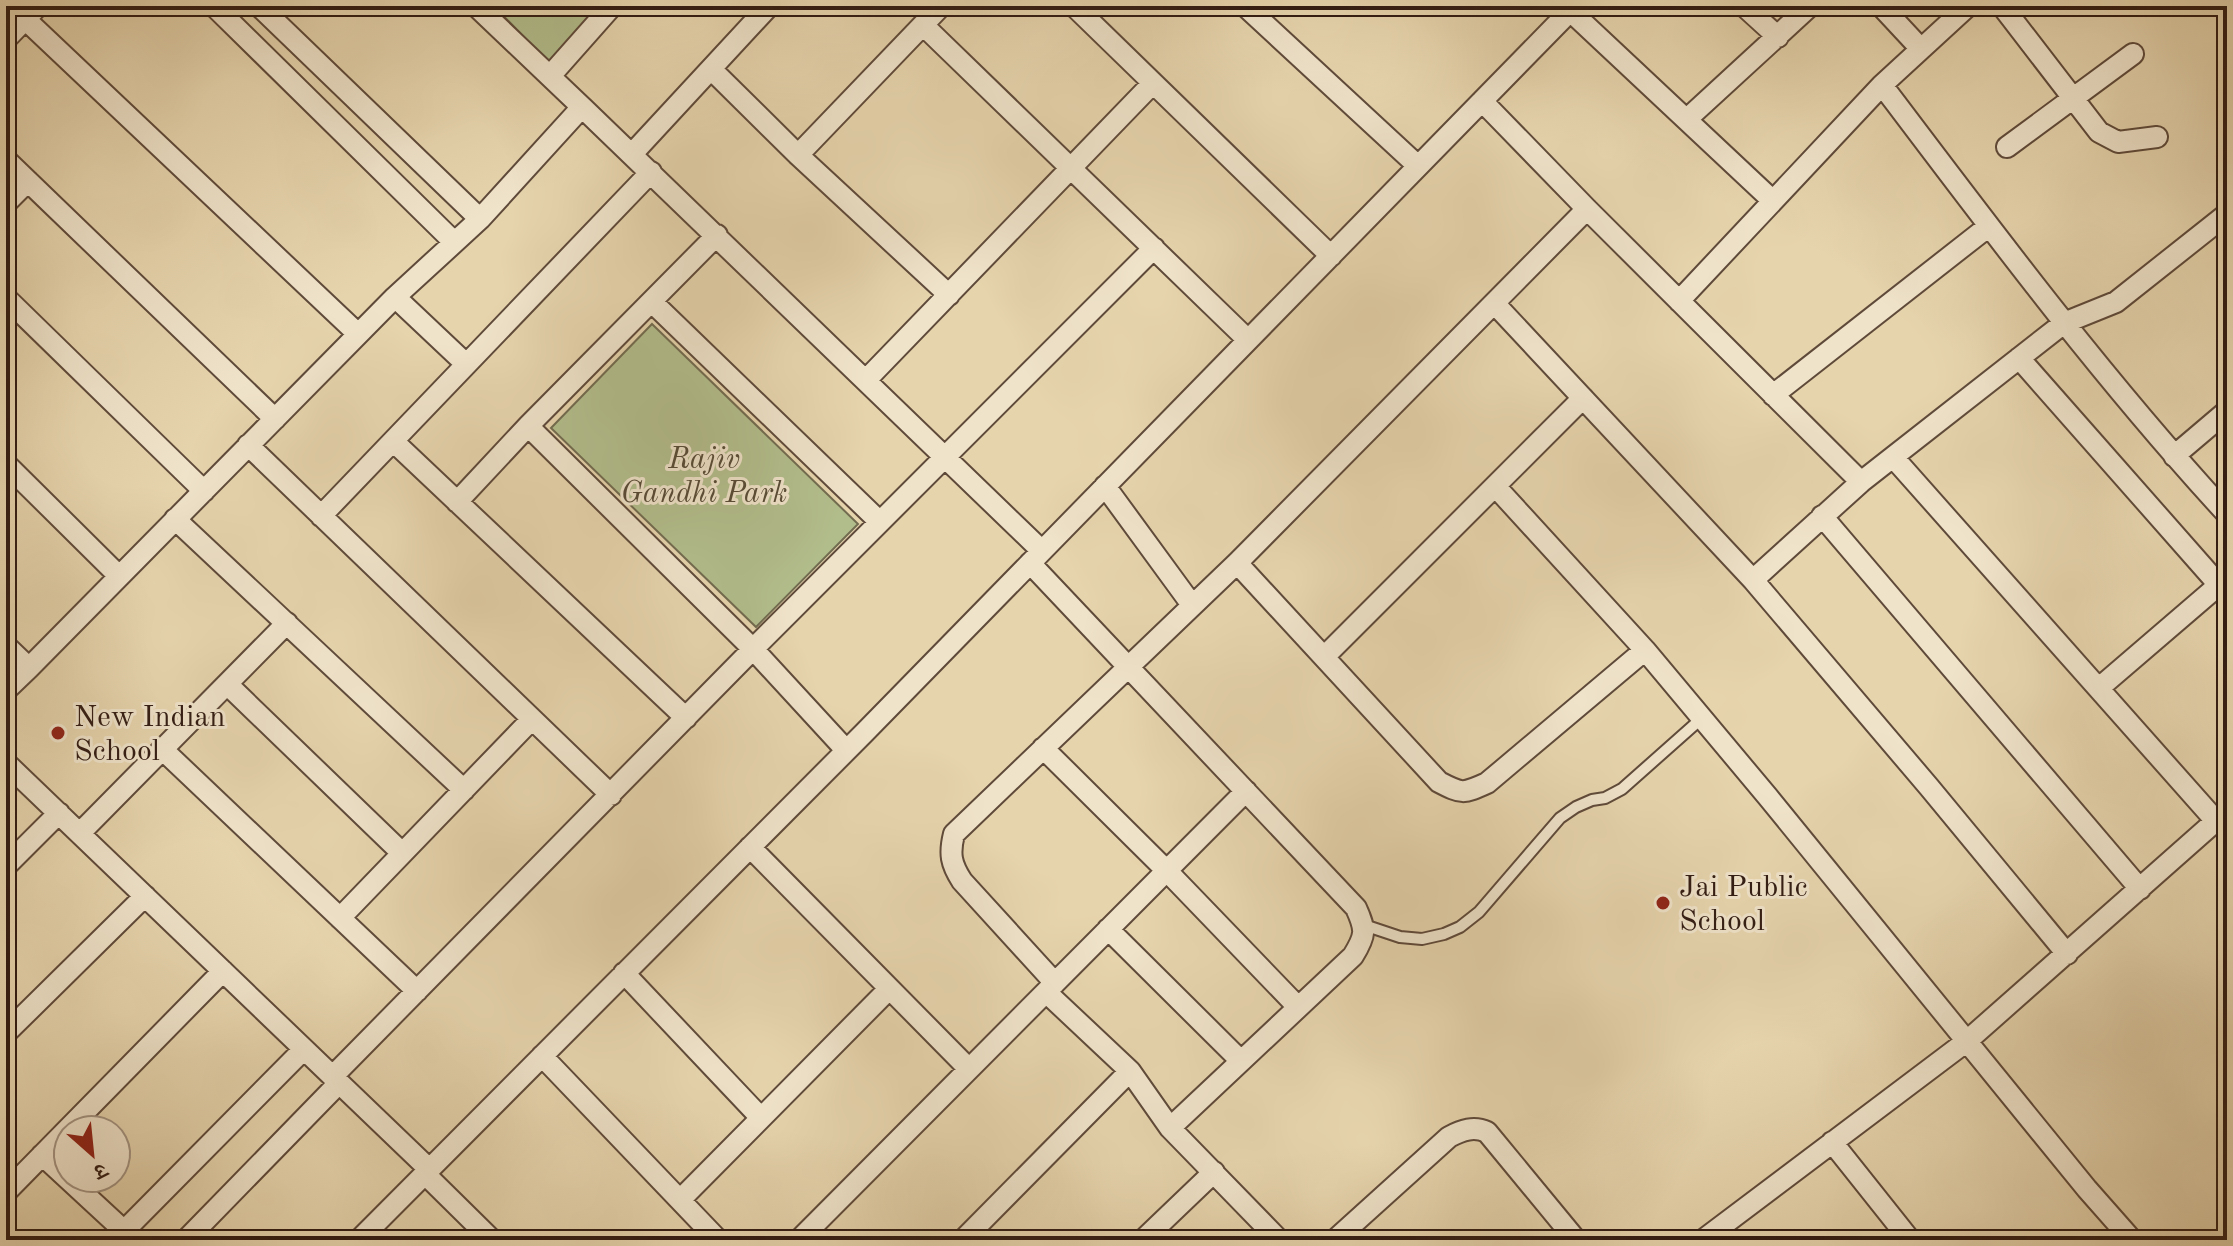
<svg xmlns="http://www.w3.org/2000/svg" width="2233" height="1246" font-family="'Old Standard TT','Noto Serif Devanagari',serif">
<rect width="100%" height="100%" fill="#e6d4ad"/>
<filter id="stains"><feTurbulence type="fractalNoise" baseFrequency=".0025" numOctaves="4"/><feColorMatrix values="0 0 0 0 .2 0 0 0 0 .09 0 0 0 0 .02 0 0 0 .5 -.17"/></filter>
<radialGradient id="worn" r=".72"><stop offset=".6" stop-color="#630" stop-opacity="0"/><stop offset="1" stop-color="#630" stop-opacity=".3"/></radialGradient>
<!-- green -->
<path fill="#b2bd8c" stroke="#726c50" stroke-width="2" d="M 494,6 L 602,6 L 550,64 Z
M 652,324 L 858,524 L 756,627 L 551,428 Z"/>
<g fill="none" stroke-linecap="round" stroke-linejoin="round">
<defs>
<path id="lane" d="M 1364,925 L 1400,937 L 1422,939 L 1444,934 L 1460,927 L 1479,912 L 1560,818 L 1576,807 L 1592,800 L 1605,798 L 1622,789 L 1702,718"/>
<path id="street" d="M 214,6 L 454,242
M 259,6 L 480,219
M 476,6 L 582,107
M 1074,6 L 1331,256
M 1245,6 L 1418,166
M 1565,6 L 1773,201
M 1744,6 L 1778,37
M 1881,6 L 1921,49
M 2002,6 L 2099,132 L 2118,142 L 2157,137
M 25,19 L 358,334
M 923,25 L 1248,340
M 6,39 L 38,6
M 711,69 L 798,155 L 949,295
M 550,76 L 612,6
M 1882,85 C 1993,232 2103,379 2227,514
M 1482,101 L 1587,209 L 1861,482
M 1687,119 L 1810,6
M 2007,147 L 2133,54
M 632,154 L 769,6
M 798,155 L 941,6
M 6,160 L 275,419
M 6,203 L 28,181
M 395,297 L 466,364
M 6,298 L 204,491
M 1679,301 L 1882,85 L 1968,6
M 652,302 L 880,522
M 1494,303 L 1753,580 L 1929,787 L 2067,954
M 2019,358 L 2219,585
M 867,379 L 1153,83
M 1773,395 L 1989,226
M 528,426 L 753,649 L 846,750
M 393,441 L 686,718
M 248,445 L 611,795
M 2174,456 L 2227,411
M 1893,457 L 2216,821
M 6,464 L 119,576
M 1105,486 L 1192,605
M 1495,486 L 1645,650 L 1768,797 L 2087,1189 L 2132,1240
M 457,502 L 528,426 L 717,235
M 321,516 L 651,172
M 1822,516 L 2140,889
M 175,519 L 464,790
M 1030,563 L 1356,908 C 1366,930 1366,935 1353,956 L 1170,1128
M 1237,563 L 1439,782 C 1462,794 1463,794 1487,783 L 1645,650
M 1753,580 L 1861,482 L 2064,323 L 2116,302 L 2227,214
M 6,646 L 29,668 L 6,690
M 1324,657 L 1583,398
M 29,668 L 395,297 L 480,219 L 582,107 L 1042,551
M 227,684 L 402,853
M 2099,688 L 2227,578
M 1043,748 L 1167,871 L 1298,1007
M 162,749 L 417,991
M 6,763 L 429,1169
M 80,833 L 287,623
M 750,847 L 969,1069
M 6,866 L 59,813
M 340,918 L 532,719
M 1108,929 L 1241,1061
M 624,973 L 761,1118
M 1055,983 L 962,881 C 951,864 949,854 954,834 L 1237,563 L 1587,209
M 1046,992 L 1130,1071 L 1170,1128 L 1279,1240
M 6,1033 L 145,896
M 542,1056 L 718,1240
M 333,1076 L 753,649 L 1154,248
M 1832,1142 L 1910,1240
M 42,1155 L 134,1240
M 425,1174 L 492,1240
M 6,1192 L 223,971
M 680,1200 L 889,989
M 124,1231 L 304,1049
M 186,1240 L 339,1083
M 359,1240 L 865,732 L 1570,11
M 799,1240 L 1246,791
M 963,1240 L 1130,1071
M 1143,1240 L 1214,1172
M 1335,1240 L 1449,1137 C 1462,1130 1474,1126 1487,1132 L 1576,1240
M 1703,1240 L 1967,1041 L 2227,811"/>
</defs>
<!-- lane casing -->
<use href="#lane" stroke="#5f4a3a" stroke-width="14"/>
<!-- street casing -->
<use href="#street" stroke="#5f4a3a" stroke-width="24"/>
<!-- lane -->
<use href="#lane" stroke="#efe3ca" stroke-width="10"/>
<!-- street -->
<use href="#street" stroke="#efe3ca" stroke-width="20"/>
</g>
<!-- markers -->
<g fill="#8f2418" stroke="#efe3ca" stroke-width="3">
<circle cx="58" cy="733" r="8"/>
<circle cx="1663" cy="903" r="8"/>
</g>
<g text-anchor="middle" stroke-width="6" stroke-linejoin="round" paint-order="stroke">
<!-- park labels -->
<g font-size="30" font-style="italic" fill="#584c37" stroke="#efe3ca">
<text x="704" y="468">Rajiv<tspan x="704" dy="34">Gandhi Park</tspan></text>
</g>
<!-- poi labels -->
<g font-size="30" fill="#321c13" stroke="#efe3ca" text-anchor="start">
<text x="74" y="726">New Indian<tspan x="74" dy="34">School</tspan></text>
<text x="1679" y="896">Jai Public<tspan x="1679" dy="34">School</tspan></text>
</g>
</g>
<!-- margin -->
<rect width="2233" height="1246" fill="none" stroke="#e6d4ad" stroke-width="32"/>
<rect x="8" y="8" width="2217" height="1230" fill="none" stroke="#321c13" stroke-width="4"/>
<rect x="16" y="16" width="2201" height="1214" fill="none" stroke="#321c13" stroke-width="2"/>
<!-- north arrow -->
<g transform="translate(92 1154) rotate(153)"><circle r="38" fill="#efe3ca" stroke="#a39381" stroke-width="2"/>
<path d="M0-6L14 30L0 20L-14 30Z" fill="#8f2418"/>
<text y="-12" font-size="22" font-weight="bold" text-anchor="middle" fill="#321c13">उ</text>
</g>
<rect width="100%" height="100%" filter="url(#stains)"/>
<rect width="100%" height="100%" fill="url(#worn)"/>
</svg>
